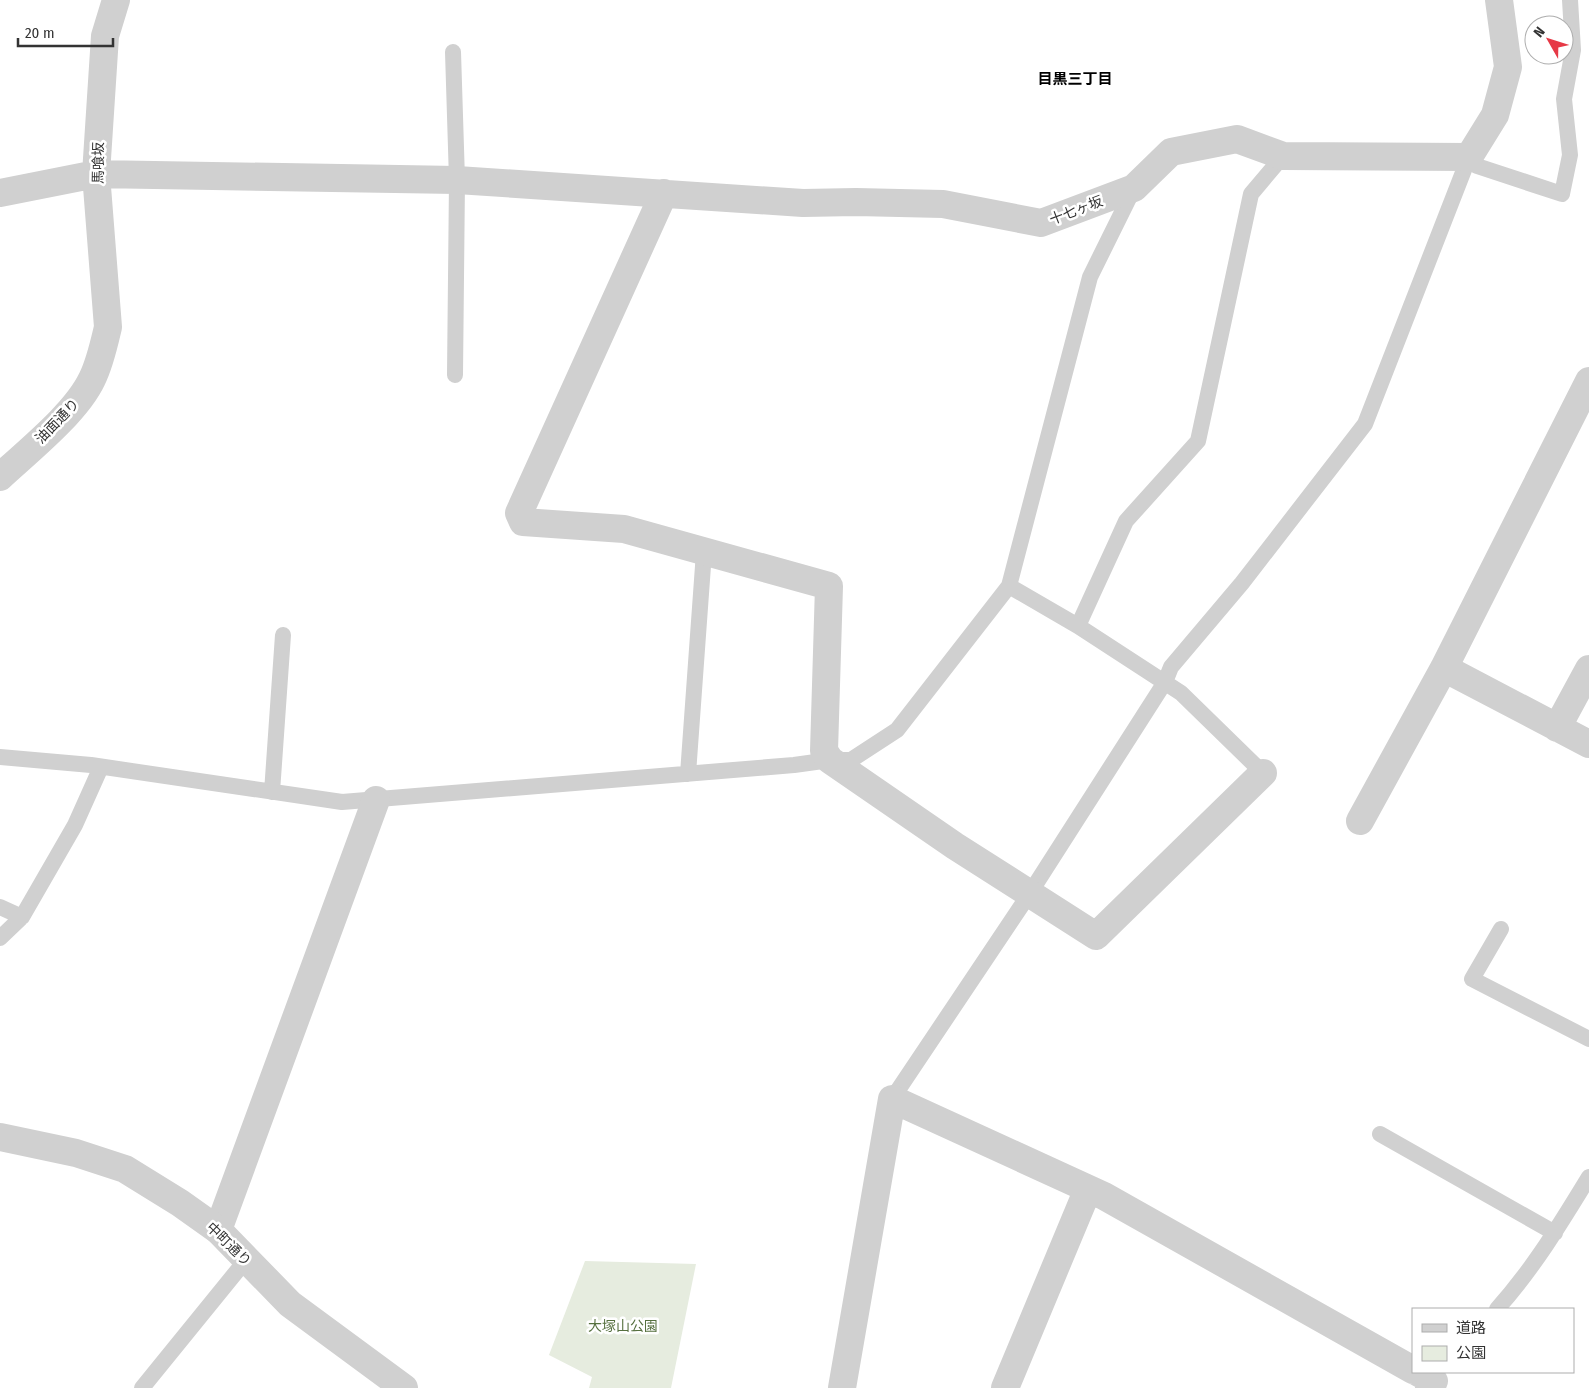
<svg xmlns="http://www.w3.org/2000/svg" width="1589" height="1388" font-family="'Fira Sans Condensed','Noto Sans JP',sans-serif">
<rect width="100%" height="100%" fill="#fff"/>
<!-- green -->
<path fill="#e6ecdf" d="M 585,1261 L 696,1264 L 671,1388 L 589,1388 L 592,1377 L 549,1355 Z"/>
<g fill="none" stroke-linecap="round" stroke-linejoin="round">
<!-- service -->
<path stroke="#d0d0d0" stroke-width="16" d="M 453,52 L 457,180 L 455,375
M 1469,157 L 1477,166 L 1562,194 L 1570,155 L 1564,99 L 1573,50 L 1570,0
M 1009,586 L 1078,626 L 1181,693 L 1263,773
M 1078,626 L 1126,521 L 1198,441 L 1251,194 L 1283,156
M 0,757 L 91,765 L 342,802 L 794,765 L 830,760 L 851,760 L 897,730 L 1009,586 L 1090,277 L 1134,188
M 688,774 L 704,552
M 272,792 L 283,635
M 0,907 L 22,917
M 1501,929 L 1472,979 L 1589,1039
M 0,938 L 22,917 L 75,825 L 101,767
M 892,1099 L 1030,893 L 1165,682 L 1171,667 L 1242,583 L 1365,424 L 1469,157
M 1380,1134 L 1555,1233
M 1497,1309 C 1533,1269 1561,1223 1589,1177
M 142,1388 L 246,1260"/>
<!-- minor -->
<path stroke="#d0d0d0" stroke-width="28" d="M 0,193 L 96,174 L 457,180 L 803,203 L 856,202 L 943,204 L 1041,223 L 1134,188 L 1171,152 L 1237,139 L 1283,156 L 1469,157 L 1495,115 L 1508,67 L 1499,0
M 664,193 L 519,513 L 523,522 L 624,529 L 829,586 L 824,751 L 830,760 L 955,846 L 1096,936 L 1263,773
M 0,477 C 28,451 76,413 92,379 C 100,363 104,344 108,327 L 96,174 L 105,36 L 116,0
M 1444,668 L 1589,744
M 1557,728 L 1589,669
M 1360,821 L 1444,668 L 1589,381
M 218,1230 L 376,800
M 1417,1372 L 1434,1381 L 1429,1388
M 842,1388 L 892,1099 L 1104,1196 L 1413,1370
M 1005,1388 L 1088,1189"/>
<!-- tertiary -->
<path stroke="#d0d0d0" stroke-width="28" d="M 0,1137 L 76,1153 L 125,1169 L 180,1203 L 218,1230 L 290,1304 L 404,1388"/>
</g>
<g text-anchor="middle" stroke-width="5" stroke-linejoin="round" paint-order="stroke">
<!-- street labels -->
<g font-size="14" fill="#333" stroke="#fff">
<text transform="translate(98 163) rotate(-89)" y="5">馬喰坂</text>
<text transform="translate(1076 210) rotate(-21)" y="5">十七ヶ坂</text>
<text transform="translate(57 421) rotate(-46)" y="5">油面通り</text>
<text transform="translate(229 1244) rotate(44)" y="5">中町通り</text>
</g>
<!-- park labels -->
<g font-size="14" fill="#56703f" stroke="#fff">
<text x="623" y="1331">大塚山公園</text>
</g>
<!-- neighbourhood labels -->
<g font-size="15" font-weight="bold" fill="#000" stroke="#fff">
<text x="1075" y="84">目黒三丁目</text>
</g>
</g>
<!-- legend -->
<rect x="1412" y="1308" width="162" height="65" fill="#ffffff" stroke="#adadad"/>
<rect x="1422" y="1324" width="25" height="8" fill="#d0d0d0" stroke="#adadad"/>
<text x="1456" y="1333" font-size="15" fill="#333333">道路</text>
<rect x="1422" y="1346" width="25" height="15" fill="#e6ecdf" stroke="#adadad"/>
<text x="1456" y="1358" font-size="15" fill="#333333">公園</text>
<!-- north arrow -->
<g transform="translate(1549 40) rotate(309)"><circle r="24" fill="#ffffff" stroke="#adadad"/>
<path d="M0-4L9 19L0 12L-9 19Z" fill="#e63946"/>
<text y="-8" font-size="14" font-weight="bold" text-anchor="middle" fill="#333333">N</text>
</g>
<!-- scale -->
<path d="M18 38v8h95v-8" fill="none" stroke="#333333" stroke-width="2.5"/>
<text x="25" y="38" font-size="15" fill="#333333" stroke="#ffffff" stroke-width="4" paint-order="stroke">20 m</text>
</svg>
